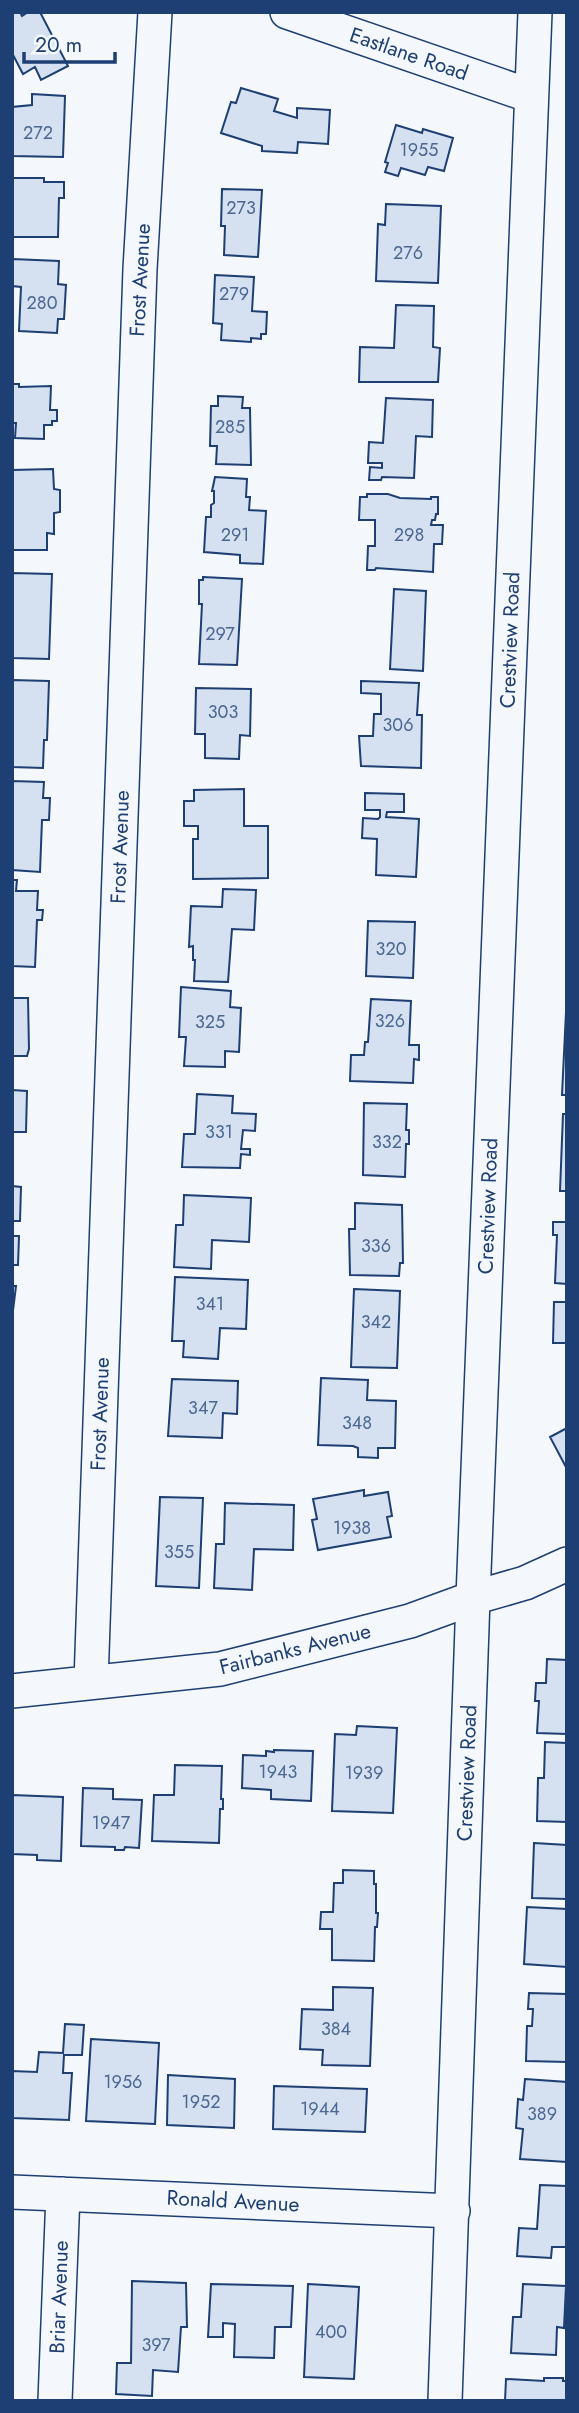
<svg xmlns="http://www.w3.org/2000/svg" width="579" height="2413" font-family="Jost,sans-serif">
<rect width="100%" height="100%" fill="#f4f7fb"/>
<!-- building -->
<path fill="#d5e0f0" stroke="#1d3f73" stroke-width="2" d="M 12,12 L 20,12 L 22,16 L 28,12 L 40,12 L 68,66 L 41,80 L 35,67 L 23,74 L 12,53 Z
M 241,88 L 278,99 L 274,111 L 297,118 L 297,108 L 330,110 L 328,144 L 298,142 L 297,153 L 262,151 L 262,146 L 221,133 L 231,102 L 236,103 Z
M 32,94 L 65,96 L 63,157 L 12,156 L 12,107 L 32,105 Z
M 396,125 L 422,133 L 423,129 L 453,138 L 444,171 L 428,167 L 425,175 L 401,168 L 398,176 L 385,172 L 388,163 L 385,162 Z
M 12,178 L 44,178 L 44,182 L 64,182 L 64,198 L 59,198 L 58,237 L 12,237 Z
M 222,189 L 262,190 L 258,257 L 224,255 L 225,226 L 221,226 Z
M 386,204 L 441,206 L 438,283 L 376,281 L 378,224 L 385,225 Z
M 12,259 L 59,261 L 58,284 L 66,285 L 64,319 L 58,319 L 57,333 L 19,331 L 21,287 L 12,286 Z
M 215,275 L 254,277 L 252,311 L 267,312 L 266,334 L 261,334 L 261,339 L 251,338 L 251,342 L 221,340 L 222,324 L 213,323 Z
M 396,305 L 434,306 L 433,347 L 440,348 L 438,382 L 359,382 L 360,347 L 394,348 Z
M 12,384 L 19,384 L 19,387 L 51,386 L 50,410 L 57,410 L 57,421 L 52,421 L 52,425 L 44,425 L 44,439 L 15,438 L 16,423 L 12,423 Z
M 218,396 L 243,397 L 242,408 L 250,408 L 251,465 L 216,464 L 217,446 L 210,446 L 211,406 L 218,406 Z
M 386,398 L 433,400 L 432,437 L 416,436 L 414,478 L 382,477 L 381,480 L 369,480 L 370,467 L 382,468 L 382,463 L 368,463 L 369,442 L 383,443 Z
M 53,469 L 54,489 L 60,490 L 60,512 L 54,513 L 54,534 L 47,533 L 47,550 L 13,550 L 12,470 Z
M 215,477 L 247,479 L 246,497 L 250,497 L 249,510 L 266,511 L 263,564 L 240,563 L 240,555 L 204,552 L 206,517 L 211,517 L 211,505 L 214,503 L 214,491 L 212,491 Z
M 367,494 L 388,494 L 400,498 L 431,499 L 431,497 L 438,497 L 438,514 L 436,514 L 435,520 L 432,520 L 431,525 L 443,525 L 442,544 L 434,544 L 433,572 L 376,568 L 375,570 L 367,570 L 368,546 L 375,546 L 375,520 L 359,520 L 360,497 L 367,497 Z
M 12,573 L 52,574 L 49,659 L 12,658 Z
M 203,577 L 242,579 L 237,665 L 199,664 L 202,604 L 199,604 L 199,580 L 203,580 Z
M 394,589 L 426,591 L 423,671 L 390,669 Z
M 12,680 L 49,681 L 47,740 L 44,740 L 43,768 L 12,767 Z
M 361,681 L 419,683 L 417,715 L 422,715 L 421,768 L 361,766 L 359,736 L 373,736 L 374,714 L 381,714 L 381,694 L 361,693 Z
M 196,688 L 251,689 L 250,736 L 240,735 L 239,759 L 205,758 L 205,734 L 195,734 Z
M 12,781 L 44,782 L 43,798 L 50,798 L 49,820 L 42,820 L 40,872 L 12,870 Z
M 244,789 L 244,826 L 268,826 L 268,878 L 193,879 L 193,839 L 198,839 L 198,826 L 184,826 L 184,801 L 194,801 L 194,790 Z
M 365,793 L 404,794 L 404,812 L 387,812 L 386,817 L 419,819 L 416,877 L 376,875 L 377,839 L 362,838 L 363,818 L 378,819 L 380,817 L 380,810 L 365,810 Z
M 12,880 L 17,880 L 16,891 L 38,891 L 37,910 L 43,910 L 42,920 L 37,920 L 35,967 L 12,966 Z
M 223,889 L 256,890 L 254,930 L 232,929 L 228,982 L 194,981 L 195,960 L 193,960 L 193,946 L 189,947 L 191,906 L 222,907 Z
M 368,921 L 415,922 L 413,978 L 366,976 Z
M 181,987 L 231,991 L 230,1007 L 241,1008 L 239,1052 L 225,1051 L 225,1067 L 184,1066 L 186,1037 L 179,1037 Z
M 12,998 L 28,998 L 29,1049 L 27,1056 L 12,1056 Z
M 371,999 L 411,1001 L 409,1045 L 419,1045 L 419,1060 L 414,1059 L 413,1083 L 350,1081 L 351,1055 L 364,1055 L 365,1042 L 368,1042 Z
M 566,1012 L 567,1012 L 567,1095 L 562,1095 Z
M 12,1090 L 27,1091 L 26,1132 L 12,1132 L 12,1139 Z
M 197,1094 L 233,1096 L 232,1113 L 256,1114 L 255,1131 L 243,1130 L 241,1149 L 250,1149 L 250,1155 L 241,1154 L 240,1168 L 182,1167 L 184,1134 L 195,1134 Z
M 364,1103 L 407,1104 L 406,1130 L 409,1130 L 409,1144 L 406,1144 L 405,1177 L 363,1175 Z
M 563,1114 L 567,1114 L 567,1191 L 560,1191 Z
M 12,1186 L 21,1187 L 20,1221 L 12,1221 Z
M 184,1195 L 251,1198 L 249,1242 L 212,1240 L 211,1269 L 174,1267 L 176,1225 L 183,1225 Z
M 355,1203 L 402,1205 L 403,1263 L 400,1263 L 399,1276 L 350,1275 L 349,1229 L 355,1229 Z
M 553,1222 L 567,1222 L 567,1284 L 555,1283 L 557,1235 L 553,1235 Z
M 12,1236 L 19,1236 L 18,1265 L 12,1265 Z
M 175,1277 L 248,1280 L 246,1329 L 220,1328 L 218,1359 L 183,1357 L 184,1341 L 172,1341 Z
M 12,1286 L 16,1286 L 12,1319 Z
M 354,1289 L 400,1291 L 397,1368 L 351,1367 Z
M 554,1302 L 567,1302 L 567,1343 L 553,1343 Z
M 321,1378 L 368,1380 L 367,1400 L 396,1401 L 395,1448 L 378,1448 L 378,1458 L 358,1457 L 358,1448 L 353,1446 L 318,1445 Z
M 172,1379 L 238,1381 L 237,1414 L 223,1413 L 222,1438 L 168,1436 Z
M 567,1428 L 567,1469 L 550,1437 Z
M 364,1490 L 364,1496 L 388,1492 L 392,1516 L 387,1517 L 391,1537 L 318,1550 L 312,1520 L 317,1519 L 313,1499 Z
M 160,1497 L 203,1498 L 199,1588 L 156,1586 Z
M 225,1503 L 294,1505 L 293,1550 L 254,1549 L 252,1590 L 214,1588 L 216,1544 L 224,1544 Z
M 547,1659 L 567,1660 L 567,1734 L 537,1733 L 539,1701 L 535,1701 L 536,1683 L 546,1683 Z
M 357,1726 L 397,1728 L 393,1813 L 332,1811 L 335,1734 L 356,1735 Z
M 545,1742 L 567,1743 L 567,1822 L 537,1821 L 538,1778 L 544,1778 Z
M 274,1750 L 313,1751 L 311,1801 L 271,1799 L 271,1790 L 242,1788 L 243,1755 L 266,1756 L 266,1751 L 274,1752 Z
M 175,1765 L 222,1766 L 221,1799 L 223,1799 L 223,1809 L 220,1809 L 219,1843 L 152,1841 L 154,1795 L 174,1795 Z
M 83,1788 L 113,1789 L 113,1799 L 142,1800 L 139,1848 L 125,1847 L 124,1850 L 115,1850 L 115,1847 L 81,1846 Z
M 12,1795 L 63,1797 L 61,1861 L 37,1860 L 37,1855 L 12,1854 Z
M 534,1843 L 567,1845 L 567,1899 L 532,1898 Z
M 343,1870 L 374,1871 L 374,1884 L 376,1884 L 376,1913 L 378,1913 L 377,1927 L 375,1927 L 374,1961 L 332,1960 L 332,1929 L 320,1929 L 321,1912 L 333,1912 L 334,1883 L 343,1883 Z
M 527,1907 L 567,1909 L 567,1967 L 524,1964 Z
M 333,1987 L 373,1988 L 370,2066 L 322,2065 L 323,2050 L 300,2049 L 302,2009 L 333,2010 Z
M 529,1993 L 567,1994 L 567,2062 L 526,2061 L 527,2026 L 532,2026 L 533,2009 L 528,2009 Z
M 65,2024 L 84,2025 L 82,2055 L 64,2055 L 63,2073 L 72,2073 L 69,2120 L 12,2118 L 12,2071 L 37,2072 L 39,2052 L 63,2053 Z
M 91,2039 L 159,2043 L 155,2124 L 86,2121 Z
M 168,2075 L 235,2079 L 234,2128 L 167,2125 Z
M 525,2079 L 567,2082 L 567,2162 L 520,2159 L 523,2129 L 516,2128 L 518,2099 L 523,2100 Z
M 274,2086 L 367,2089 L 365,2132 L 273,2129 Z
M 540,2185 L 567,2186 L 567,2247 L 552,2247 L 551,2258 L 517,2256 L 519,2228 L 537,2229 Z
M 132,2281 L 186,2283 L 187,2327 L 181,2327 L 178,2372 L 153,2370 L 152,2396 L 116,2394 L 117,2363 L 131,2363 Z
M 211,2284 L 293,2286 L 291,2327 L 275,2327 L 274,2358 L 234,2357 L 235,2324 L 223,2323 L 223,2337 L 208,2337 Z
M 308,2284 L 359,2287 L 354,2379 L 304,2377 Z
M 523,2284 L 566,2286 L 564,2328 L 557,2327 L 556,2355 L 511,2353 L 513,2317 L 521,2317 Z
M 544,2378 L 563,2378 L 563,2381 L 567,2381 L 567,2401 L 505,2401 L 506,2379 L 544,2381 Z"/>
<g fill="none" stroke-linecap="round" stroke-linejoin="round">
<defs>
<path id="minor" d="M 287,12 L 531,96
M 91,1682 L 140,269 L 155,12
M 12,1691 L 220,1669 L 410,1621 L 473,1598 L 525,1583 L 567,1564
M 12,2192 L 453,2211
M 55,2401 L 63,2194
M 445,2401 L 473,1598 L 535,12"/>
</defs>
<!-- minor casing -->
<use href="#minor" stroke="#1d3f73" stroke-width="36"/>
<!-- minor -->
<use href="#minor" stroke="#f4f7fb" stroke-width="33"/>
</g>
<g text-anchor="middle" stroke-width="5" stroke-linejoin="round" paint-order="stroke">
<!-- number labels -->
<g font-size="18" fill="#4b6792">
<text x="38" y="139">272</text>
<text x="419" y="156">1955</text>
<text x="241" y="214">273</text>
<text x="408" y="259">276</text>
<text x="234" y="300">279</text>
<text x="42" y="309">280</text>
<text x="230" y="433">285</text>
<text x="235" y="541">291</text>
<text x="409" y="541">298</text>
<text x="220" y="640">297</text>
<text x="223" y="718">303</text>
<text x="398" y="731">306</text>
<text x="391" y="955">320</text>
<text x="390" y="1027">326</text>
<text x="210" y="1028">325</text>
<text x="219" y="1138">331</text>
<text x="387" y="1148">332</text>
<text x="376" y="1252">336</text>
<text x="210" y="1310">341</text>
<text x="376" y="1328">342</text>
<text x="203" y="1414">347</text>
<text x="357" y="1429">348</text>
<text x="352" y="1534">1938</text>
<text x="179" y="1558">355</text>
<text x="278" y="1778">1943</text>
<text x="364" y="1779">1939</text>
<text x="111" y="1829">1947</text>
<text x="336" y="2035">384</text>
<text x="123" y="2088">1956</text>
<text x="201" y="2108">1952</text>
<text x="320" y="2115">1944</text>
<text x="542" y="2120">389</text>
<text x="331" y="2338">400</text>
<text x="156" y="2351">397</text>
</g>
<!-- street labels -->
<g font-size="21" fill="#1d3f73" stroke="#f4f7fb">
<text transform="translate(409 54) rotate(19)" y="7">Eastlane Road</text>
<text transform="translate(140 280) rotate(-87)" y="7">Frost Avenue</text>
<text transform="translate(510 640) rotate(-88)" y="7">Crestview Road</text>
<text transform="translate(120 847) rotate(-88)" y="7">Frost Avenue</text>
<text transform="translate(488 1206) rotate(-88)" y="7">Crestview Road</text>
<text transform="translate(100 1414) rotate(-88)" y="7">Frost Avenue</text>
<text transform="translate(295 1649) rotate(-14)" y="7">Fairbanks Avenue</text>
<text transform="translate(467 1773) rotate(-88)" y="7">Crestview Road</text>
<text transform="translate(233 2201) rotate(3)" y="7">Ronald Avenue</text>
<text transform="translate(59 2297) rotate(-88)" y="7">Briar Avenue</text>
</g>
</g>
<!-- border -->
<rect width="579" height="2413" fill="none" stroke="#1d3f73" stroke-width="28"/>
<!-- scale -->
<path d="M24 52v10h91v-10" fill="none" stroke="#1d3f73" stroke-width="3.5"/>
<text x="35" y="52" font-size="21" fill="#1d3f73" stroke="#f4f7fb" stroke-width="5" paint-order="stroke">20 m</text>
</svg>
